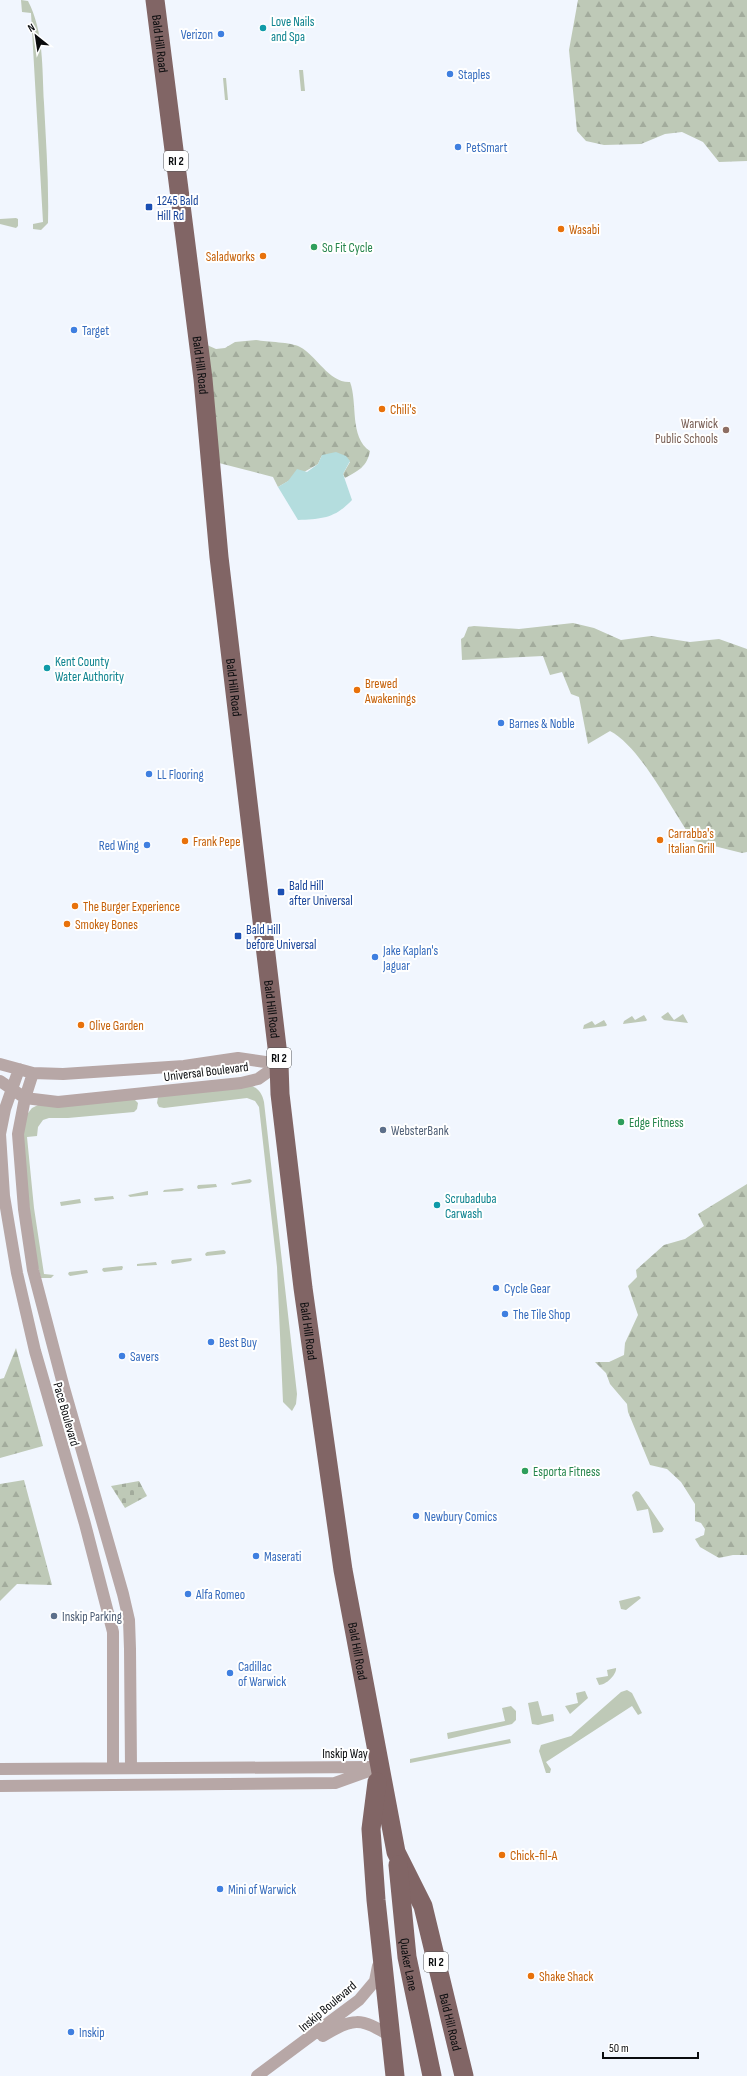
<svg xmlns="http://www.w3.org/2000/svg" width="747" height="2076" font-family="'Sofia Sans Condensed',sans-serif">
<defs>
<pattern id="forest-firs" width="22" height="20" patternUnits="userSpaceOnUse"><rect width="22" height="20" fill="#bec9b7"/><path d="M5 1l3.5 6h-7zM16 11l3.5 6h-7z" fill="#a2ab9c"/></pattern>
<pattern id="cemetery-stones" width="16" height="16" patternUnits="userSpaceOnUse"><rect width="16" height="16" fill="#bec9b7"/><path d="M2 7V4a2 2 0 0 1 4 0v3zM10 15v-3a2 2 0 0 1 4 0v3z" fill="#a2ab9c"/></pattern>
</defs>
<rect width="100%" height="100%" fill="#f1f6fe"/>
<!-- grass -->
<path fill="#bec9b7" d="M 21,0 L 28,1 C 44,32 42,68 44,103 C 46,143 49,183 48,223 L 41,230 L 33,229 L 33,224 L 43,222 L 31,13 L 22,12 Z
M 299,70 L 303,70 L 305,91 L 301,91 Z
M 223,78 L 226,78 L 228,100 L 225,100 Z
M 16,218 L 18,219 L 18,226 L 16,228 L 0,224 L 0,219 Z
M 668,1012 L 674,1020 L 683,1014 L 688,1023 L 664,1020 L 661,1017 Z
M 644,1015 L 647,1020 L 646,1021 L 623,1024 L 624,1021 L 632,1016 L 635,1020 Z
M 604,1020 L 607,1025 L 606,1026 L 583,1029 L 584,1025 L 592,1021 L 595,1025 Z
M 250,1085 C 258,1088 262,1093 264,1102 L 297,1394 L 296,1404 L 292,1411 L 283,1402 L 277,1267 L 259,1107 L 255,1101 L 247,1098 L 164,1108 L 159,1107 L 157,1103 L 158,1097 Z
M 134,1099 L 138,1103 L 137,1109 L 134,1112 L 68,1118 L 49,1118 L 43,1120 L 38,1127 L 37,1136 L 27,1137 L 34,1208 L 44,1274 L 54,1275 L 51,1278 L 41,1278 L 35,1256 L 22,1145 L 25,1117 L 32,1108 L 38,1105 Z
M 250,1179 L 252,1181 L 250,1183 L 232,1185 L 231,1183 Z
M 216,1184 L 217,1187 L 198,1189 L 197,1187 L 198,1185 Z
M 182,1188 L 184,1189 L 182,1191 L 163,1192 L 164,1190 Z
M 148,1191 L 148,1195 L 130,1197 L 128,1195 Z
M 113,1196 L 114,1199 L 95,1201 L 94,1198 Z
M 80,1199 L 81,1203 L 61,1206 L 60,1202 Z
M 224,1250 L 226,1252 L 225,1254 L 206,1256 L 205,1254 L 207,1252 Z
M 191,1258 L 192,1259 L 191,1261 L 172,1264 L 171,1262 L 172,1260 Z
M 156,1262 L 157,1265 L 137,1266 L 137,1264 Z
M 122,1266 L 123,1267 L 122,1270 L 104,1272 L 102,1270 L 103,1268 Z
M 87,1270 L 88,1273 L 70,1276 L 68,1274 L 69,1272 Z
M 636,1491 L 639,1492 L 664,1529 L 662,1532 L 653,1533 L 648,1509 L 637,1511 L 632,1495 Z
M 639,1596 L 641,1598 L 626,1610 L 621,1609 L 619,1601 Z
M 616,1668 C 617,1674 607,1685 599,1685 L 596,1678 L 608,1676 L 607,1670 Z
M 627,1690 L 632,1693 L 642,1713 L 638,1715 L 632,1706 L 546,1762 L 551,1769 L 550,1773 L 546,1773 L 539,1751 L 541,1745 L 571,1736 L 621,1692 Z
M 585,1691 L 588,1698 L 570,1714 L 565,1706 L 578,1703 L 576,1693 Z
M 538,1701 L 542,1716 L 553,1714 L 554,1721 L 538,1725 L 532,1724 L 528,1703 Z
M 511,1706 L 516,1711 L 516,1720 L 512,1724 L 448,1739 L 447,1733 L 505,1721 L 502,1708 Z
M 510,1739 L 511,1743 L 410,1763 L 410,1759 Z"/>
<!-- forest -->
<path fill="url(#forest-firs)" d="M 578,0 L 747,0 L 747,161 L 719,162 L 703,142 L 682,132 L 665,134 L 641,144 L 604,145 L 586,141 L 577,131 L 569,50 Z
M 256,340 C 267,342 291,342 300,347 C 317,356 329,383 350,382 C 358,403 349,437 370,451 C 367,467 358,471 345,478 L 343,474 L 350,462 L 322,455 L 318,464 L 278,487 L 273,477 L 219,463 L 198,341 L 216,349 L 225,348 L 235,342 Z
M 573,623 L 594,628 L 621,640 L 651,636 L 690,642 L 719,639 L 747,649 L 747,852 L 742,853 L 694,841 C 671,810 642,748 610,731 L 588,744 L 579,697 L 571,694 L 562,672 L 550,675 L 543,656 L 462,660 L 461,639 L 464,637 L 468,627 L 474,626 L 519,629 Z
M 747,1184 L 747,1555 L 733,1555 L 719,1558 L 700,1547 L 695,1539 L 704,1535 L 705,1529 L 701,1523 L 695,1521 L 695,1504 L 681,1482 L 667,1469 L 650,1465 L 628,1412 L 627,1404 L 610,1384 L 606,1373 L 595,1362 L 609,1362 L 624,1355 L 625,1343 L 638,1315 L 628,1286 L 637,1277 L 636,1270 L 664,1245 L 685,1239 L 704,1226 L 698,1214 Z
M 16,1348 L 43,1446 L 0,1458 L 0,1379 L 4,1378 Z
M 24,1480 L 52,1585 L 17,1584 L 0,1601 L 0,1484 Z"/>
<!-- cemetery -->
<path fill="url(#cemetery-stones)" d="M 139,1481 L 147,1496 L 125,1508 L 111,1486 Z"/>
<!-- water -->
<path fill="#b4ddde" d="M 336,452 L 346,456 L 350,461 L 343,474 L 352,500 C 335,518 323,519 298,520 L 278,487 L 288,481 L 297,469 L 307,472 L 318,464 L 322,455 Z"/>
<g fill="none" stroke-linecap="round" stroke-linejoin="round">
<!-- minor -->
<path stroke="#b7a7a6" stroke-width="12" d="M 0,1064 L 33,1073 L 63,1074 L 184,1066 L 238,1058 L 279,1064
M 19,1069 L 5,1109 L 0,1134 L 4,1196 L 17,1273 L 35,1351 L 85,1524 L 113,1632 L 113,1768
M 33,1073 L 25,1098 L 18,1134 L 24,1209 L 33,1270 L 64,1388 L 123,1594 L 129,1620 L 130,1649 L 131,1768
M 0,1081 L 25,1098 L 58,1102 L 241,1083 L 258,1079 L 279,1064
M 0,1769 L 372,1767
M 0,1786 L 335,1783 L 380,1767
M 323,2036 C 352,2018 361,2017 390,2036
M 257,2076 L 359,2000 L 375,1981 L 378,1966"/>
<!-- primary -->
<g stroke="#816565" stroke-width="19">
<path id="s1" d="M 155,0 L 203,379 L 219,557 L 279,1064 L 280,1094 L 303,1288 L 343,1570 L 380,1767 L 396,1852 L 423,1906 L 464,2076"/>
<path d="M 377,1782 L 371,1829 L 376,1900 L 395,2076"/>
<path id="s2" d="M 398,1865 L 407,1957 L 432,2076"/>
</g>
</g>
<!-- markers -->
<g fill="#0f9aa8" stroke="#fff" stroke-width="1.5">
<circle cx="263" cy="28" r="4"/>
<circle cx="47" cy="668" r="4"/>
<circle cx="437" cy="1205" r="4"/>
</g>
<g fill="#3f7fe0" stroke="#fff" stroke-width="1.5">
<circle cx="221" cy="34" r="4"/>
<circle cx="450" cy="74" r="4"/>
<circle cx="458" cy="147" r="4"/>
<circle cx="74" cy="330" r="4"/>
<circle cx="501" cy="723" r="4"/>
<circle cx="149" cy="774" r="4"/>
<circle cx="147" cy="845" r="4"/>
<circle cx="375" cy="957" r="4"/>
<circle cx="496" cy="1288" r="4"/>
<circle cx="505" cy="1314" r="4"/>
<circle cx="211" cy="1342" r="4"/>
<circle cx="122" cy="1356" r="4"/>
<circle cx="416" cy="1516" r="4"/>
<circle cx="256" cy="1556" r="4"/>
<circle cx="188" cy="1594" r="4"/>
<circle cx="230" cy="1673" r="4"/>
<circle cx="220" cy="1889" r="4"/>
<circle cx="71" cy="2032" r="4"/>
</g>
<g fill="#1a4fb4" stroke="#fff" stroke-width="1.5">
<rect x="145" y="203" width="8" height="8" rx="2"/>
<rect x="277" y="888" width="8" height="8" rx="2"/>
<rect x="234" y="932" width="8" height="8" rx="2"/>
</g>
<g fill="#e8710a" stroke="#fff" stroke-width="1.5">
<circle cx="561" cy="229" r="4"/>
<circle cx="263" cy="256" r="4"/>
<circle cx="382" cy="409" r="4"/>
<circle cx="357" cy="690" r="4"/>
<circle cx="660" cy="840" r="4"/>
<circle cx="185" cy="841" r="4"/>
<circle cx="75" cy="906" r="4"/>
<circle cx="67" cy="924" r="4"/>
<circle cx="81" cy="1025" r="4"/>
<circle cx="502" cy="1855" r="4"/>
<circle cx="531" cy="1976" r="4"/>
</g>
<g fill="#2e9e5b" stroke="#fff" stroke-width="1.5">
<circle cx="314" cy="247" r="4"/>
<circle cx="621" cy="1122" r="4"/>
<circle cx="525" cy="1471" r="4"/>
</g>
<circle fill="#8d6e63" stroke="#fff" stroke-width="1.5" cx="726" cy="430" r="4"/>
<g fill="#5c6f8a" stroke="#fff" stroke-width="1.5">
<circle cx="383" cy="1130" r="4"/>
<circle cx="54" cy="1616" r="4"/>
</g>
<g text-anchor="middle" stroke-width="4" stroke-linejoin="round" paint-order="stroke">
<!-- shield labels -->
<g fill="#fff" stroke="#545556" stroke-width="1">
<rect x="164" y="151" width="24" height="20" rx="3"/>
<rect x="267" y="1048" width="24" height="20" rx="3"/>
<rect x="424" y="1952" width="24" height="20" rx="3"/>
</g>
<g font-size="12" font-weight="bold" fill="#0a0c0e">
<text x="176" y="165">RI 2</text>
<text x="279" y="1062">RI 2</text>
<text x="436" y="1966">RI 2</text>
</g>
<!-- culture labels -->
<g font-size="13" fill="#0d838f" stroke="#fff" text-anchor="start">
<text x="271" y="26">Love Nails<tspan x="271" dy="15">and Spa</tspan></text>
<text x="55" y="666">Kent County<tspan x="55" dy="15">Water Authority</tspan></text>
<text x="445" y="1203">Scrubaduba<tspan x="445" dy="15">Carwash</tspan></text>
</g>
<!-- shop labels -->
<g font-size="13" fill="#366cbe" stroke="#fff" text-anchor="start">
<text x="213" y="39" text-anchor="end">Verizon</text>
<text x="458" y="79">Staples</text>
<text x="466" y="152">PetSmart</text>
<text x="82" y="335">Target</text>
<text x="509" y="728">Barnes &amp; Noble</text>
<text x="157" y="779">LL Flooring</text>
<text x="139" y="850" text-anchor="end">Red Wing</text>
<text x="383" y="955">Jake Kaplan's<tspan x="383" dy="15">Jaguar</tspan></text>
<text x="504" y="1293">Cycle Gear</text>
<text x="513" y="1319">The Tile Shop</text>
<text x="219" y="1347">Best Buy</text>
<text x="130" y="1361">Savers</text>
<text x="424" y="1521">Newbury Comics</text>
<text x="264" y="1561">Maserati</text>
<text x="196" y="1599">Alfa Romeo</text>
<text x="238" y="1671">Cadillac<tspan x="238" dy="15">of Warwick</tspan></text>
<text x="228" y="1894">Mini of Warwick</text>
<text x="79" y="2037">Inskip</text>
</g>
<!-- street labels -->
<g font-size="13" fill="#0a0c0e" stroke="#fff">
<text dy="5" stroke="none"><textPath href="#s1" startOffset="44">Bald Hill Road</textPath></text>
<text dy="5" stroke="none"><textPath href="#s1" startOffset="368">Bald Hill Road</textPath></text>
<text dy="5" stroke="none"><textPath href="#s1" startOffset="692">Bald Hill Road</textPath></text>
<text dy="5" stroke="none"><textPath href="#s1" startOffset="1016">Bald Hill Road</textPath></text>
<text transform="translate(206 1071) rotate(-7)" y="5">Universal Boulevard</text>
<text dy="5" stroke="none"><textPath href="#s1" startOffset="1340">Bald Hill Road</textPath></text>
<text transform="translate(67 1414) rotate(74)" y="5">Pace Boulevard</text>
<text dy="5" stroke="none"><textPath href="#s1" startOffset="1664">Bald Hill Road</textPath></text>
<text x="345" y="1758">Inskip Way</text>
<text dy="5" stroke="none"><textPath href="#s2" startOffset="100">Quaker Lane</textPath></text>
<text transform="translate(327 2006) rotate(-40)" y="5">Inskip Boulevard</text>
<text dy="5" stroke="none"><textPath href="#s1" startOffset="2048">Bald Hill Road</textPath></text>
</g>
<!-- transit labels -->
<g font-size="13" fill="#164399" stroke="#fff" text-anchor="start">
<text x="157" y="205">1245 Bald<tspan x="157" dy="15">Hill Rd</tspan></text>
<text x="289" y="890">Bald Hill<tspan x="289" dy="15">after Universal</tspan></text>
<text x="246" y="934">Bald Hill<tspan x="246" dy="15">before Universal</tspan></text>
</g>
<!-- food labels -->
<g font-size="13" fill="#c56008" stroke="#fff" text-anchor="start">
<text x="569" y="234">Wasabi</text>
<text x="255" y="261" text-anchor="end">Saladworks</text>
<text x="390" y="414">Chili's</text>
<text x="365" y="688">Brewed<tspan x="365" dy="15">Awakenings</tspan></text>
<text x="668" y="838">Carrabba's<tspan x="668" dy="15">Italian Grill</tspan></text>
<text x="193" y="846">Frank Pepe</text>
<text x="83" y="911">The Burger Experience</text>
<text x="75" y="929">Smokey Bones</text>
<text x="89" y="1030">Olive Garden</text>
<text x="510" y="1860">Chick-fil-A</text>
<text x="539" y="1981">Shake Shack</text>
</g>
<!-- leisure labels -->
<g font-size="13" fill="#27864d" stroke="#fff" text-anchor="start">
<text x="322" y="252">So Fit Cycle</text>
<text x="629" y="1127">Edge Fitness</text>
<text x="533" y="1476">Esporta Fitness</text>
</g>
<!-- education labels -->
<g font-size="13" fill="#785e54" stroke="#fff" text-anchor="end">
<text x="718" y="428">Warwick<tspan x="718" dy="15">Public Schools</tspan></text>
</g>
<!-- service labels -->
<g font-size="13" fill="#4e5e75" stroke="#fff" text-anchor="start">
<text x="391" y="1135">WebsterBank</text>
<text x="62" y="1621">Inskip Parking</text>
</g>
</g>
<!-- north arrow -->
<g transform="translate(36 36) rotate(330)" stroke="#ffffff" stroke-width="3" paint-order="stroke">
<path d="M0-3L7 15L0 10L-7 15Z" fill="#0a0c0e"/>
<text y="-6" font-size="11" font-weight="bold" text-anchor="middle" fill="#0a0c0e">N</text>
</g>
<!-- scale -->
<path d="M603 2052v6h95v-6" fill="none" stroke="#0a0c0e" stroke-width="2"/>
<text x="609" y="2052" font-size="12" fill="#0a0c0e" stroke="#ffffff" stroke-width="3" paint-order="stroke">50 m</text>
</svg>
